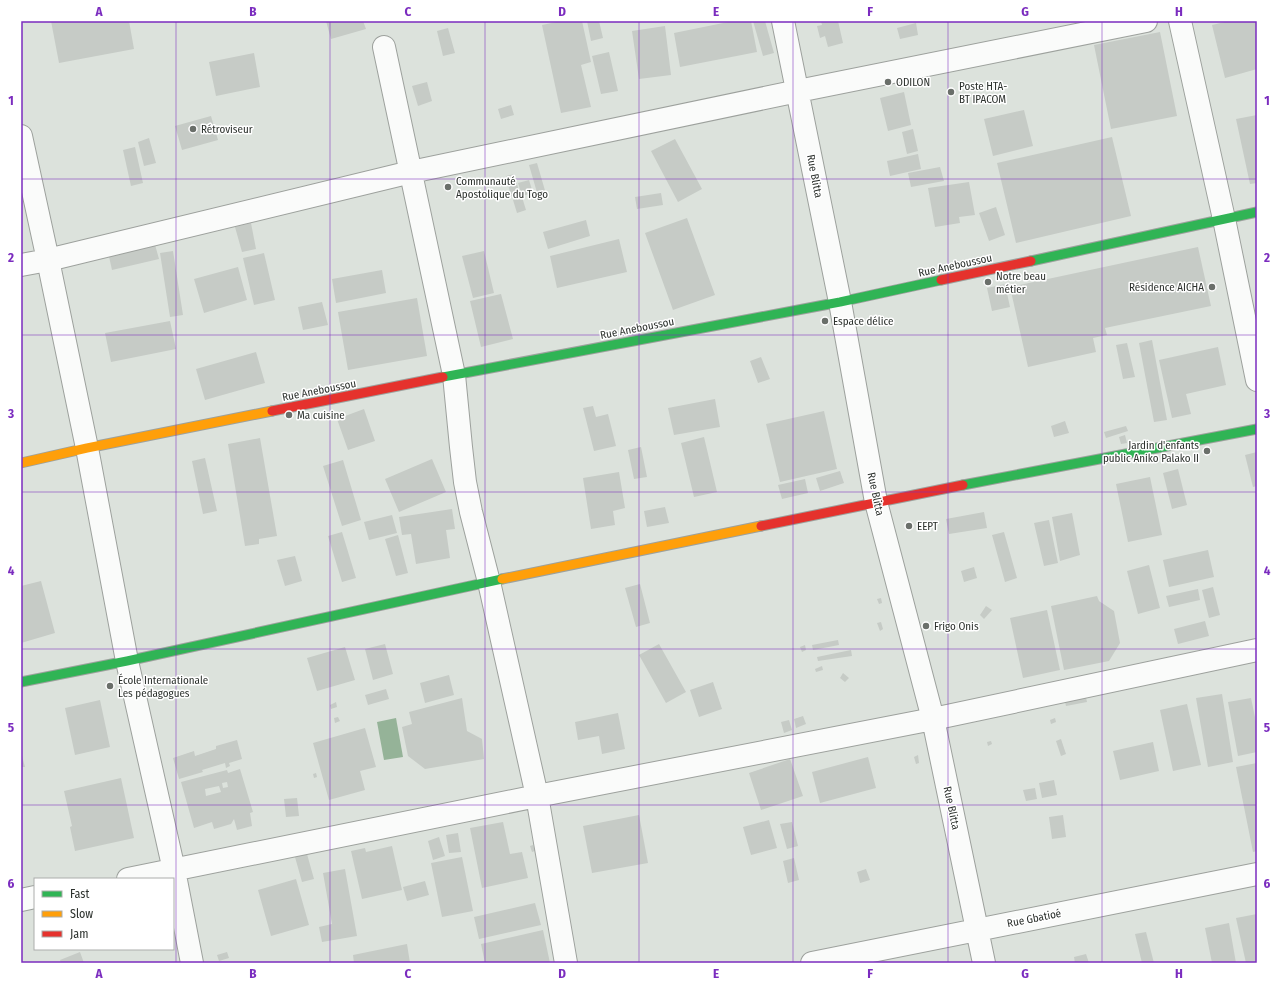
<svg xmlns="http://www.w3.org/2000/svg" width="1278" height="984" font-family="'Fira Sans Condensed',sans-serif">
<rect width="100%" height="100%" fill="#dce2dc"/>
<!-- water -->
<path fill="#95b398" d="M 396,718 L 403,757 L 384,760 L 377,722 Z"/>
<!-- building -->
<path fill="#c6cbc6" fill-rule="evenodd" d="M 51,21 L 129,21 L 134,49 L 59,63 Z
M 326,21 L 363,21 L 366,29 L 331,39 Z
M 561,21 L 582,21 L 591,62 L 581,65 L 591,107 L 561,113 L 542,25 Z
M 587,21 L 599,21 L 603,38 L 591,41 Z
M 733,21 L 751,21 L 757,52 L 680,67 L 674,33 Z
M 753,21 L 765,21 L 774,53 L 763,56 Z
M 821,21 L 838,21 L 843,43 L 828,47 L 825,36 L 820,38 L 817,26 L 822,25 Z
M 1229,21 L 1257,21 L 1257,69 L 1225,78 L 1212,25 Z
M 916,23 L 918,35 L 900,39 L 897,28 Z
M 665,26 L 671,75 L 639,79 L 632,31 Z
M 448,28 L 455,53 L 443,56 L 437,31 Z
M 1160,32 L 1177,116 L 1111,129 L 1094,45 Z
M 609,52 L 618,91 L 601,94 L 592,56 Z
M 254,53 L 260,87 L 216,96 L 209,62 Z
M 427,82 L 432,101 L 418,106 L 412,86 Z
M 904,92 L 911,125 L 888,131 L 880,98 Z
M 511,105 L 514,115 L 501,119 L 498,109 Z
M 1024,110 L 1033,146 L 993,156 L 984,119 Z
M 1257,115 L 1257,183 L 1250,184 L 1236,119 Z
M 211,116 L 218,140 L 182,150 L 175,126 Z
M 913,129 L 918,151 L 907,154 L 902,132 Z
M 1112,137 L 1131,216 L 1016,243 L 997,163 Z
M 149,138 L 156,163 L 144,166 L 138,142 Z
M 675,139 L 702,189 L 678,202 L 651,151 Z
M 135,147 L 143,183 L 131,186 L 123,150 Z
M 918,154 L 921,169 L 890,176 L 887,161 Z
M 537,163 L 546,194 L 538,196 L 529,165 Z
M 940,167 L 944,181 L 911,187 L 908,173 Z
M 514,174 L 520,194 L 511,196 L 506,176 Z
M 529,180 L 533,193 L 522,196 L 518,183 Z
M 969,182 L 975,215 L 959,217 L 960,223 L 935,227 L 928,188 Z
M 661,193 L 663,205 L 637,209 L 635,197 Z
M 522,197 L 526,210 L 517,213 L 513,200 Z
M 996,207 L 1005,235 L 989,241 L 979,213 Z
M 687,218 L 715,295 L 673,310 L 645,233 Z
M 586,220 L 590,236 L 548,249 L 543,232 Z
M 251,223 L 256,249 L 242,252 L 235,227 Z
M 619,239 L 627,272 L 557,288 L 550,256 Z
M 154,241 L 159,259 L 112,270 L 108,252 Z
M 1198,247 L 1211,306 L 1105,328 L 1107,335 L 1093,338 L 1096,352 L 1028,367 L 1010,287 Z
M 173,251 L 183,315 L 170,317 L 160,253 Z
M 484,251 L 494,293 L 473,298 L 462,256 Z
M 264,253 L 275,300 L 254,305 L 243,258 Z
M 238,267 L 247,300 L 204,313 L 194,279 Z
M 382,270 L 386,293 L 336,303 L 332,279 Z
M 1005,284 L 1010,307 L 992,311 L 987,288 Z
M 501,294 L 513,339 L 481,347 L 470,301 Z
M 417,298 L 427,356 L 348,370 L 338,312 Z
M 322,302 L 328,325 L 303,330 L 298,307 Z
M 170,321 L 176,349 L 111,362 L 105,333 Z
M 1152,340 L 1167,420 L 1154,422 L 1139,343 Z
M 1127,343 L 1135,377 L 1123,379 L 1116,345 Z
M 1218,347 L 1226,385 L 1186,394 L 1191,414 L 1172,418 L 1159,360 Z
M 256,352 L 265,383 L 205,400 L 196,369 Z
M 761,357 L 770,379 L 758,383 L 750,361 Z
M 715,399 L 720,427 L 674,435 L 668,408 Z
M 593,406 L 596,417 L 608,414 L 616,446 L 594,451 L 583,408 Z
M 364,409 L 375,441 L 348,450 L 337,419 Z
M 824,411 L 837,469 L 780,482 L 766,424 Z
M 1065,421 L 1069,433 L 1054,437 L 1051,426 Z
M 1126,426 L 1128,431 L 1106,438 L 1104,432 Z
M 1125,435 L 1127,443 L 1121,444 L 1119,437 Z
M 704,437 L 717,492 L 694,497 L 681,443 Z
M 260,438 L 277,536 L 259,539 L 259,544 L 245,546 L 228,444 Z
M 641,447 L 647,477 L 634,479 L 628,450 Z
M 1257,452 L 1257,486 L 1253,487 L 1245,455 Z
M 205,458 L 217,511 L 203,514 L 192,461 Z
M 432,459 L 446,492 L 399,512 L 385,479 Z
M 343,460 L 361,520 L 342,526 L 323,466 Z
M 1178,469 L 1187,505 L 1172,509 L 1163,473 Z
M 840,471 L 844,483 L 820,491 L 816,478 Z
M 619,472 L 625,508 L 613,511 L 615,525 L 591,529 L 583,478 Z
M 1150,477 L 1162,535 L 1128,542 L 1116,484 Z
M 805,479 L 808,493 L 782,499 L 778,485 Z
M 665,507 L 669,523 L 647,527 L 644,511 Z
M 452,509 L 455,529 L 446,530 L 450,558 L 416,564 L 411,534 L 402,535 L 399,517 Z
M 984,512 L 987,528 L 949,534 L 946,519 Z
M 1072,513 L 1080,555 L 1060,561 L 1052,517 Z
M 392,515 L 397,533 L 369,540 L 364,522 Z
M 1049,520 L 1058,563 L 1044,566 L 1034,523 Z
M 342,532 L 356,578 L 342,582 L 328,536 Z
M 1004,532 L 1017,578 L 1005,582 L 992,535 Z
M 398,535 L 408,573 L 396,576 L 385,539 Z
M 1208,550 L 1214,577 L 1169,587 L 1163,560 Z
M 295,556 L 302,581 L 285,586 L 277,560 Z
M 1149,565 L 1160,608 L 1138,614 L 1127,571 Z
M 974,567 L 977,578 L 964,582 L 961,571 Z
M 41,581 L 55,633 L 21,643 L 21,586 Z
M 640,584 L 650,623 L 636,627 L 625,588 Z
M 1213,587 L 1220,615 L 1209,618 L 1202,590 Z
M 1198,589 L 1200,600 L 1169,607 L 1166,596 Z
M 1097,596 L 1099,601 L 1114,611 L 1120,643 L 1109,661 L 1064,670 L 1051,606 Z
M 881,598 L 882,603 L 879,604 L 877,599 Z
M 986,606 L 992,610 L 984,619 L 980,615 Z
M 1047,610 L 1060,670 L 1023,678 L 1010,618 Z
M 1205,621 L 1209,636 L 1178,644 L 1174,629 Z
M 881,622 L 883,629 L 880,631 L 877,623 Z
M 838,640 L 839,645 L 813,650 L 812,645 Z
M 385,644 L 393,674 L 373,680 L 365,649 Z
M 659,644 L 686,692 L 666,703 L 639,655 Z
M 805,645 L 806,650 L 802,652 L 800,647 Z
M 345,647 L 355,680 L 317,691 L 307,658 Z
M 851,650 L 852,656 L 818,661 L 817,657 Z
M 822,666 L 823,670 L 816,672 L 815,669 Z
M 843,673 L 849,678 L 845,682 L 840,678 Z
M 449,675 L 454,695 L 425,703 L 420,683 Z
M 713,682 L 722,709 L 699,717 L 690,690 Z
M 386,689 L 389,699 L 368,705 L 365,695 Z
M 1085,693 L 1087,702 L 1066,706 L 1064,697 Z
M 1222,694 L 1233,762 L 1208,767 L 1196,698 Z
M 462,698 L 467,731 L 482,739 L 484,759 L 425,769 L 408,756 L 402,727 L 412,724 L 409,712 Z
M 1251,698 L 1257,727 L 1257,752 L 1238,756 L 1228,702 Z
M 100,700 L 110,747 L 75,755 L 65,708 Z
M 336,702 L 337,707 L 331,709 L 330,705 Z
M 1187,704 L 1201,765 L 1173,771 L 1160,710 Z
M 618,713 L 625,749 L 602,754 L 599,736 L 578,740 L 575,722 Z
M 803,716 L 806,724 L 796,728 L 794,719 Z
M 338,717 L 340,721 L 335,723 L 334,718 Z
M 1055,718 L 1056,722 L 1051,724 L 1050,720 Z
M 789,720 L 792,730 L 784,733 L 781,722 Z
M 365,728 L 376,767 L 360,771 L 365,790 L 329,800 L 313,743 Z
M 1061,739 L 1066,754 L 1061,756 L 1056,741 Z
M 237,740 L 242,759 L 229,763 L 230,766 L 226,768 L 225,763 L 202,770 L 203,772 L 179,779 L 173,758 L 194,751 L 195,756 L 216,749 L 216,746 Z
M 991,741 L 992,744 L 988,746 L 987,742 Z
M 1153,742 L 1159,771 L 1120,780 L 1113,751 Z
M 21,752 L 25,767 L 21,767 Z
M 918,755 L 919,763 L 916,764 L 914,757 Z
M 868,757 L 876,788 L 820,803 L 812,772 Z
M 790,759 L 803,796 L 761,810 L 749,773 Z
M 1257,763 L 1257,851 L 1253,852 L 1236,767 Z
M 240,769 L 253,812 L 250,813 L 252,826 L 237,830 L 234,819 L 231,824 L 214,829 L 212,822 L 194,828 L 181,782 L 227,770 L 228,773 ZM 227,782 L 228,787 L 223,788 L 222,783 ZM 219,786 L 221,792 L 206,796 L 205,789 Z
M 316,773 L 317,777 L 314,778 L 313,774 Z
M 121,778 L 134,838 L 75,851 L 70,827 L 72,826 L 64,791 Z
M 1054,780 L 1057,795 L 1042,798 L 1039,783 Z
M 1035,788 L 1037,799 L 1026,801 L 1023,790 Z
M 297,798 L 299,816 L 286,817 L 284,799 Z
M 639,815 L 648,863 L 592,873 L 583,826 Z
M 1063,815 L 1066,837 L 1052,839 L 1049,817 Z
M 769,820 L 777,848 L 751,855 L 743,827 Z
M 503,822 L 510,854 L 522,852 L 528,878 L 482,888 L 470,828 Z
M 792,822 L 798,846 L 787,849 L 780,824 Z
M 458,833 L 461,852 L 449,853 L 446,835 Z
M 439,837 L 445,856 L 433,860 L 428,841 Z
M 533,845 L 535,851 L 532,852 L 530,846 Z
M 392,846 L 402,890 L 362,899 L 351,851 L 365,848 L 366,852 Z
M 307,854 L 314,879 L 302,882 L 295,857 Z
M 462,857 L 473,911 L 442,917 L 431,863 Z
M 794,858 L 799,880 L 788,883 L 783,861 Z
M 345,869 L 357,936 L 322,942 L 319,927 L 332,924 L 323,873 Z
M 866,869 L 870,880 L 860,883 L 857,872 Z
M 296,879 L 309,925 L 271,936 L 258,890 Z
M 425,881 L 429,895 L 407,901 L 403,887 Z
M 535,903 L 541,925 L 479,939 L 474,917 Z
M 1257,914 L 1257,963 L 1246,963 L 1236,918 Z
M 1229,923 L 1236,963 L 1212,963 L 1205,928 Z
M 543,930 L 550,963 L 485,963 L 481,944 Z
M 1146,932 L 1154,963 L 1142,963 L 1135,934 Z
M 407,944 L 410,963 L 354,963 L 353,955 Z
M 80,952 L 84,963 L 61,963 L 60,960 Z
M 227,952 L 229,958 L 219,961 L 217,955 Z
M 1086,954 L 1089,963 L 1075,963 L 1074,957 Z"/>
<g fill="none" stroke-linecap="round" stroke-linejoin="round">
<defs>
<path id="street" d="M 783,21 L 840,302 L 876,502 L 933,719 L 984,963
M 1180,21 L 1224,219 L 1257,380
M 384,47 L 454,375 L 461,447 L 465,482 L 471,512 L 489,582 L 537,796 L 566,963
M 21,136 L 48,260 L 87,448 L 127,661 L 174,870 L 192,963
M 21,265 L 48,260 L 411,172 L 798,91 L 1146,21
M 128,879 L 537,796 L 933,719 L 1257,650
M 21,900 L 35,897
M 812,963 L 1257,874"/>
<path id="fast" d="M 1031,261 L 1257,212
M 443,377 L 840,302 L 941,280
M 963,485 L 1257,429
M 21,682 L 127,661 L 502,579"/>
<path id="slow" d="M 21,463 L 87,448 L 272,411
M 502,579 L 761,526"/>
<path id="jam" d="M 941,280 L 1031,261
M 272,411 L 443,377
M 761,526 L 963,485"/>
</defs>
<!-- street casing -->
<use href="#street" stroke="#9da19d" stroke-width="24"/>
<!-- fast casing -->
<use href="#fast" stroke="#9da19d" stroke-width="11"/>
<!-- slow casing -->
<use href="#slow" stroke="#9da19d" stroke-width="11"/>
<!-- jam casing -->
<use href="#jam" stroke="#9da19d" stroke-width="11"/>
<!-- street -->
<use href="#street" stroke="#fafbfa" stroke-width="22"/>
<!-- fast -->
<use href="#fast" stroke="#30b455" stroke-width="9"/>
<!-- slow -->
<use href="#slow" stroke="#ff9f0a" stroke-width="9"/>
<!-- jam -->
<use href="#jam" stroke="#e5322d" stroke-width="9"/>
</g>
<!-- grid -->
<path fill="none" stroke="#7b2cbf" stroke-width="1" stroke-opacity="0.55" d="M 176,21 L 176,963M 330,21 L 330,963M 485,21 L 485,963M 639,21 L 639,963M 793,21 L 793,963M 948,21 L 948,963M 1102,21 L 1102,963M 21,179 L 1257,179M 21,335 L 1257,335M 21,492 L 1257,492M 21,649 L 1257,649M 21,805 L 1257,805"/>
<!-- markers -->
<g fill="#6a6f6a" stroke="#fff" stroke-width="1.5">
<circle cx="888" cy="82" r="4"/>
<circle cx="951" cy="92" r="4"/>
<circle cx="193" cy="129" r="4"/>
<circle cx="448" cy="187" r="4"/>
<circle cx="988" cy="282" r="4"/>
<circle cx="1212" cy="287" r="4"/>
<circle cx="825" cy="321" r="4"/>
<circle cx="289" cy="415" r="4"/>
<circle cx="1207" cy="451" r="4"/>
<circle cx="909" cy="526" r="4"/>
<circle cx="926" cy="626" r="4"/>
<circle cx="110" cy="686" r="4"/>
</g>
<g text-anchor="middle" stroke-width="3" stroke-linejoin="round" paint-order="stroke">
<!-- poi labels -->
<g font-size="11" fill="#2c312d" stroke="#fff" text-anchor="start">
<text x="896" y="86">ODILON</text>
<text x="959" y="90">Poste HTA-<tspan x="959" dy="13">BT IPACOM</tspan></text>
<text x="201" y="133">Rétroviseur</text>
<text x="456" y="185">Communauté<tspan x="456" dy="13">Apostolique du Togo</tspan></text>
<text x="996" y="280">Notre beau<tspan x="996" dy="13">métier</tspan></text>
<text x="1204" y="291" text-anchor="end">Résidence AICHA</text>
<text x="833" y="325">Espace délice</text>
<text x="297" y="419">Ma cuisine</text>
<text x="1199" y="449" text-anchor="end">Jardin d'enfants<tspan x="1199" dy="13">public Aniko Palako II</tspan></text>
<text x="917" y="530">EEPT</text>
<text x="934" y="630">Frigo Onis</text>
<text x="118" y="684">École Internationale<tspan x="118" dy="13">Les pédagogues</tspan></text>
</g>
<!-- street labels -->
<g font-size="11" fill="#2c312d" stroke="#fff">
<text transform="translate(815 176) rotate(79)" y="4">Rue Blitta</text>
<text transform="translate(955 265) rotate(-12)" y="4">Rue Aneboussou</text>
<text transform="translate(637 328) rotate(-11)" y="4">Rue Aneboussou</text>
<text transform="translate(319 390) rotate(-11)" y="4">Rue Aneboussou</text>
<text transform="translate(876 494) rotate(78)" y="4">Rue Blitta</text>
<text transform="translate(952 808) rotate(78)" y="4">Rue Blitta</text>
<text transform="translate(1034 918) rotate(-11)" y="4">Rue Gbatioé</text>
</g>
</g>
<!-- border -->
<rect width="1278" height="984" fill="none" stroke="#ffffff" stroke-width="44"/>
<!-- legend -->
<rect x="34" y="878" width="140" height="72" fill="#ffffff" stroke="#abadab"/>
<rect x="42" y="891" width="20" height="6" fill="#30b455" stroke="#abadab"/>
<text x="70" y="898" font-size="12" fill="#2c312d">Fast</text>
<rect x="42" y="911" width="20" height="6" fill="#ff9f0a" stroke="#abadab"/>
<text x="70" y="918" font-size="12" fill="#2c312d">Slow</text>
<rect x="42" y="931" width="20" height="6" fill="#e5322d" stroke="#abadab"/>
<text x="70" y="938" font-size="12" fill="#2c312d">Jam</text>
<rect x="22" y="22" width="1234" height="940" fill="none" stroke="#7b2cbf" stroke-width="1.5"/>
<g font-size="13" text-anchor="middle" font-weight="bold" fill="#7b2cbf">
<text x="99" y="16">A</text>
<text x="253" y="16">B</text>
<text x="408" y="16">C</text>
<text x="562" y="16">D</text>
<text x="716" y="16">E</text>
<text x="870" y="16">F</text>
<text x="1025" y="16">G</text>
<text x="1179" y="16">H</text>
<text x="11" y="105">1</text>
<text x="1267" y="105">1</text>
<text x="11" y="262">2</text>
<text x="1267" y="262">2</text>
<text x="11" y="418">3</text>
<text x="1267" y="418">3</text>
<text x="11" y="575">4</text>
<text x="1267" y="575">4</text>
<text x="11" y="732">5</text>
<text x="1267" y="732">5</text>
<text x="11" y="888">6</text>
<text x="1267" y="888">6</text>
<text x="99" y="978">A</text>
<text x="253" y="978">B</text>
<text x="408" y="978">C</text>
<text x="562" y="978">D</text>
<text x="716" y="978">E</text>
<text x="870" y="978">F</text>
<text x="1025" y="978">G</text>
<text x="1179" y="978">H</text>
</g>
</svg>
